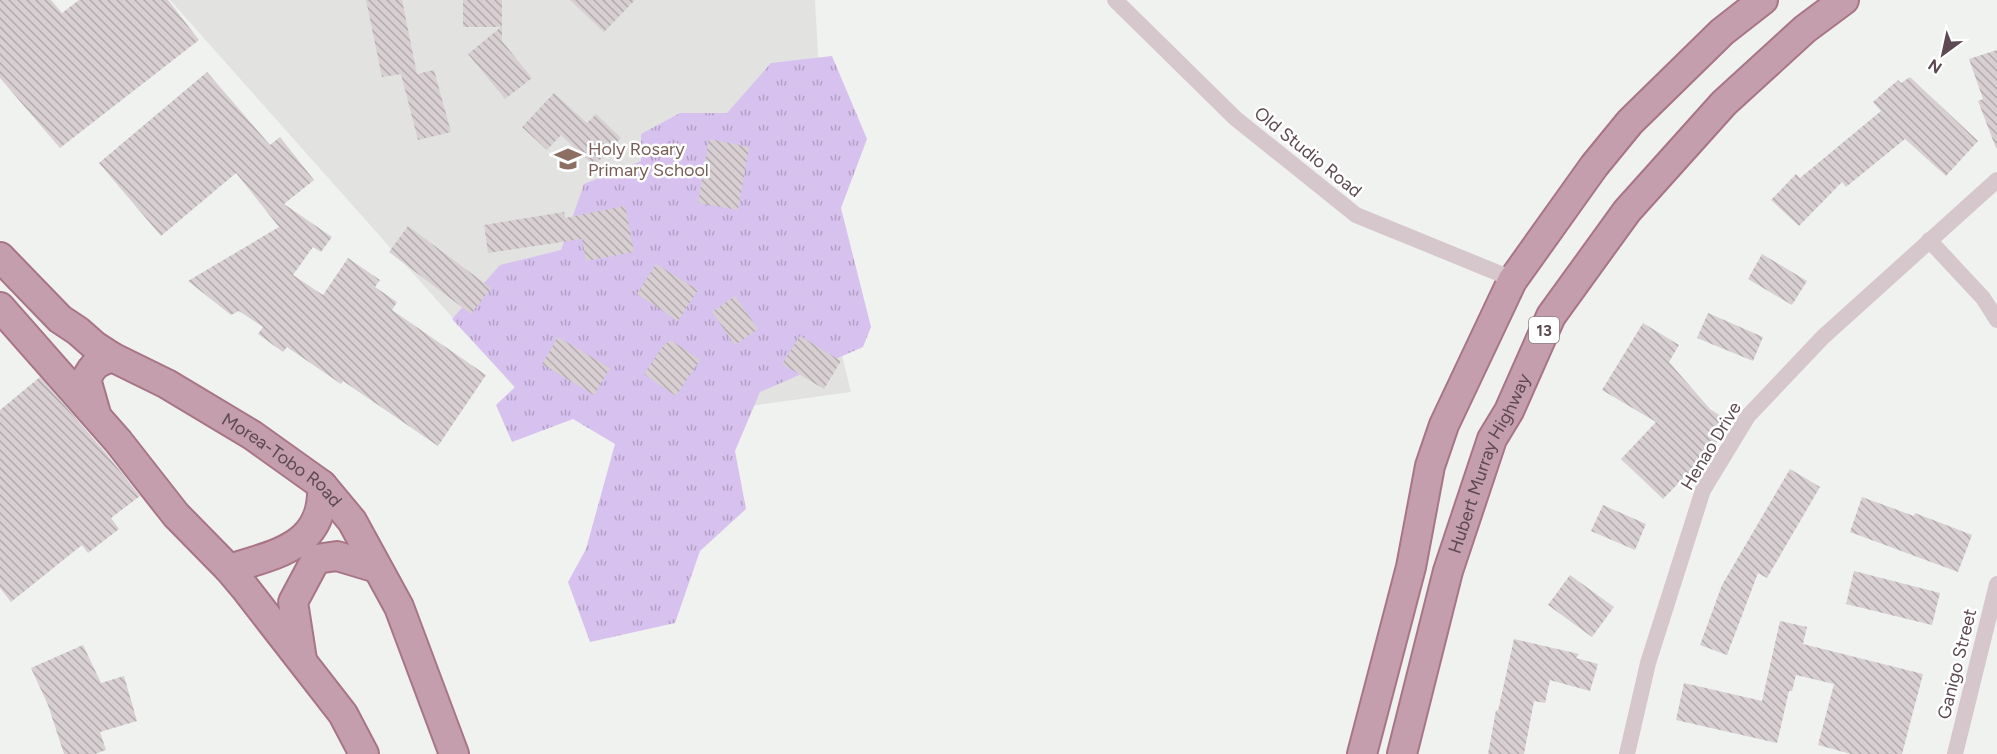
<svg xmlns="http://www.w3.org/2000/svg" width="1997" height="754" font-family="Figtree,sans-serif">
<defs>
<pattern id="grass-tufts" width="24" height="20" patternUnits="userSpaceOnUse" patternTransform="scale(1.5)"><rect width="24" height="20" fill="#d7c1ee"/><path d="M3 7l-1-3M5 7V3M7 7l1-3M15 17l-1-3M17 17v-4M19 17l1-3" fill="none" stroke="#b29fc3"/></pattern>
<pattern id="building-back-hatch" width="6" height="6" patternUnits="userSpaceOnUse" patternTransform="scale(1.5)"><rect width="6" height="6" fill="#d7cfd2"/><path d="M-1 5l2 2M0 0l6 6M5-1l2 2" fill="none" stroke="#b2aaad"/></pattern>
</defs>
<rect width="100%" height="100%" fill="#f0f2f0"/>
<!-- education -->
<path fill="#e2e3e1" d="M 170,0 L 815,0 L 833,319 L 851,392 L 649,420 L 515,388 Z"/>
<!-- grass -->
<path fill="url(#grass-tufts)" d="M 832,56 L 867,139 L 841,208 L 871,327 L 863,347 L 760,392 L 735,451 L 746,509 L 700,551 L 675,623 L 590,642 L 568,582 L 586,549 L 615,444 L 573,419 L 512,442 L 496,405 L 515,387 L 452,319 L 500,265 L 561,250 L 584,184 L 641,161 L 641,134 L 680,113 L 727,113 L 771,63 Z"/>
<!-- building -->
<path fill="url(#building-back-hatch)" d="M 0,0 L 51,0 L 62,13 L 79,0 L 168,0 L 199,40 L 60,148 L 0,78 Z
M 366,0 L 402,0 L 417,74 L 434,70 L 451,132 L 418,140 L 401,74 L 382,77 Z
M 463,0 L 502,0 L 502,41 L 532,78 L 505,99 L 468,54 L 501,27 L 463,27 Z
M 570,0 L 635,0 L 604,32 Z
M 1997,50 L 1997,148 L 1996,148 L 1978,101 L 1983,99 L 1969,59 Z
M 207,72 L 270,145 L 280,137 L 314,180 L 284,204 L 332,237 L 321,252 L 313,247 L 293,275 L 323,295 L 348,258 L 380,280 L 375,287 L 397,302 L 392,310 L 486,375 L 438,446 L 343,381 L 341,384 L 287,347 L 283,352 L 258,334 L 263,327 L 239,311 L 231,315 L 188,281 L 279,227 L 236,173 L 161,236 L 99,163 Z
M 1910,77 L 1978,141 L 1946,176 L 1905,139 L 1846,187 L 1842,182 L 1799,226 L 1771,200 L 1796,174 L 1800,178 L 1881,111 L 1873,102 L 1898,80 L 1901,83 Z
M 554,93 L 587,123 L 596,114 L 621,138 L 594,166 L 561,135 L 547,150 L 522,127 Z
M 709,139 L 749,147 L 738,210 L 698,203 Z
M 625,206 L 634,252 L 586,261 L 582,239 L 488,253 L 484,225 L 564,212 L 565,218 Z
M 408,226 L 491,288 L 471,314 L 389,252 Z
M 1762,254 L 1807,281 L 1792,305 L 1748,279 Z
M 656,264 L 698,290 L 678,321 L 637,294 Z
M 735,296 L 758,329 L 735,345 L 712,312 Z
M 1708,313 L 1763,337 L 1753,361 L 1697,338 Z
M 1643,323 L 1679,345 L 1669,362 L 1710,409 L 1730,422 L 1713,448 L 1663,499 L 1621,459 L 1656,422 L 1602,390 Z
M 800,336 L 841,361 L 824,389 L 782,364 Z
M 558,337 L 610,368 L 594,395 L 542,364 Z
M 671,340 L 700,360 L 676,396 L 644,374 L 663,346 Z
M 40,377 L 105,452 L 140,496 L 111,518 L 119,529 L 88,553 L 82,545 L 11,602 L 0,588 L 0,410 Z
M 1790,469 L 1820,487 L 1767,578 L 1758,573 L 1727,655 L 1700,645 L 1722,585 Z
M 1862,497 L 1914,516 L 1915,513 L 1972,535 L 1958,572 L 1850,532 Z
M 1603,505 L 1646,524 L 1635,550 L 1591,531 Z
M 1854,571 L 1940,593 L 1932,625 L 1846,604 Z
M 1570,575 L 1614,607 L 1592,637 L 1548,605 Z
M 1780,621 L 1807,627 L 1803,644 L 1923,674 L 1902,754 L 1851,754 L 1818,745 L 1834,684 L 1796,675 L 1792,691 L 1789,691 L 1777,743 L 1676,720 L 1684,683 L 1762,701 Z
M 1514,639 L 1579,654 L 1576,658 L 1598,664 L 1590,691 L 1550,680 L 1545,703 L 1534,701 L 1524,754 L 1488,754 L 1496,710 L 1498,711 Z
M 83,645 L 101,683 L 124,676 L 137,721 L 100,732 L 106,750 L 95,754 L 64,754 L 48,705 L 31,668 Z"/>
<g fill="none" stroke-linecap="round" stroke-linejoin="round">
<defs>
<g id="trunk">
<path id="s1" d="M 0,257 L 60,319 L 78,331 L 95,346 L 112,357 L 167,384 L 252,435 L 322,485 L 352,521 L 399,607 L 454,754"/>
<path d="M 0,307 L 118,441 L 176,515 L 229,569 L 245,588 L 343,714 L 364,754"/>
<path d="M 96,414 L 86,379 C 94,364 96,363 112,357"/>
<path d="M 229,569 C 276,554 325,547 322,485"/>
<path d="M 302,660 L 293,602 L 316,559 L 337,556 L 377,568"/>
<path d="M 1362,754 L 1411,567 L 1430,466 L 1444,425 L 1512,281 L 1594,166 L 1630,122 L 1722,32 L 1763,0"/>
<path id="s2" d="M 1402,754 L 1448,571 L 1492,439 L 1509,411 L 1551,316 L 1627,211 L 1724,103 L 1805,29 L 1844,0"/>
</g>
</defs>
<!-- trunk casing -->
<use href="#trunk" stroke="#a87587" stroke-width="32"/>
<!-- minor -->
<path stroke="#d6c7cd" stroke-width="16" d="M 1115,0 L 1235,118 L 1356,215 L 1503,275 L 1512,281
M 1929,240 L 1983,298 L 1997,320
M 1627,754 L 1648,663 L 1703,490 L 1748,416 L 1823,337 L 1997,180
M 1955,754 L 1997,584"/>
<!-- trunk -->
<use href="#trunk" stroke="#c49eac" stroke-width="28"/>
</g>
<!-- icons -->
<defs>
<symbol id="school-bare" viewBox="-9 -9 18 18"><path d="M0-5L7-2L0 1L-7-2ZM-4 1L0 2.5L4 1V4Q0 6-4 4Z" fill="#8d6e63" stroke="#fff" stroke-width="2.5" paint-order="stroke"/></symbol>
</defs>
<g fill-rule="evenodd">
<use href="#school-bare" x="549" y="140" width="38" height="38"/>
</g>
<g text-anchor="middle" stroke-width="5" stroke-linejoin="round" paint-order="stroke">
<!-- shield labels -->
<rect fill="#fff" stroke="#8e8085" stroke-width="1.5" x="1529" y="317" width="30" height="26" rx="4.5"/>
<g font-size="16" font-weight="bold" fill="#5d4951">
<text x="1544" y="336">13</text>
</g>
<!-- education labels -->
<g font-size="18" fill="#785e54" stroke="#fff" text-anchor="start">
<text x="588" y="155">Holy Rosary<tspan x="588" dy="21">Primary School</tspan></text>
</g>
<!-- street labels -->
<g font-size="18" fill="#5d4951" stroke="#fff">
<text transform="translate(1308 152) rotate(39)" y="6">Old Studio Road</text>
<text transform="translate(1711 446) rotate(-59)" y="6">Henao Drive</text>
<text dy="6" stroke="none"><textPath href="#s1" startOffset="350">Morea-Tobo Road</textPath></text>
<text dy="6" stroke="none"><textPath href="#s2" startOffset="304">Hubert Murray Highway</textPath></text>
<text transform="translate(1957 664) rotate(-76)" y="6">Ganigo Street</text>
</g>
</g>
<!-- north arrow -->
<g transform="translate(1943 54) rotate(213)" stroke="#ffffff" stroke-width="4.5" paint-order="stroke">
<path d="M0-4.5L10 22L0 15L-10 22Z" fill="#5d4951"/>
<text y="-9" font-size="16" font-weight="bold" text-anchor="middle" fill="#5d4951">N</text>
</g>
</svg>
